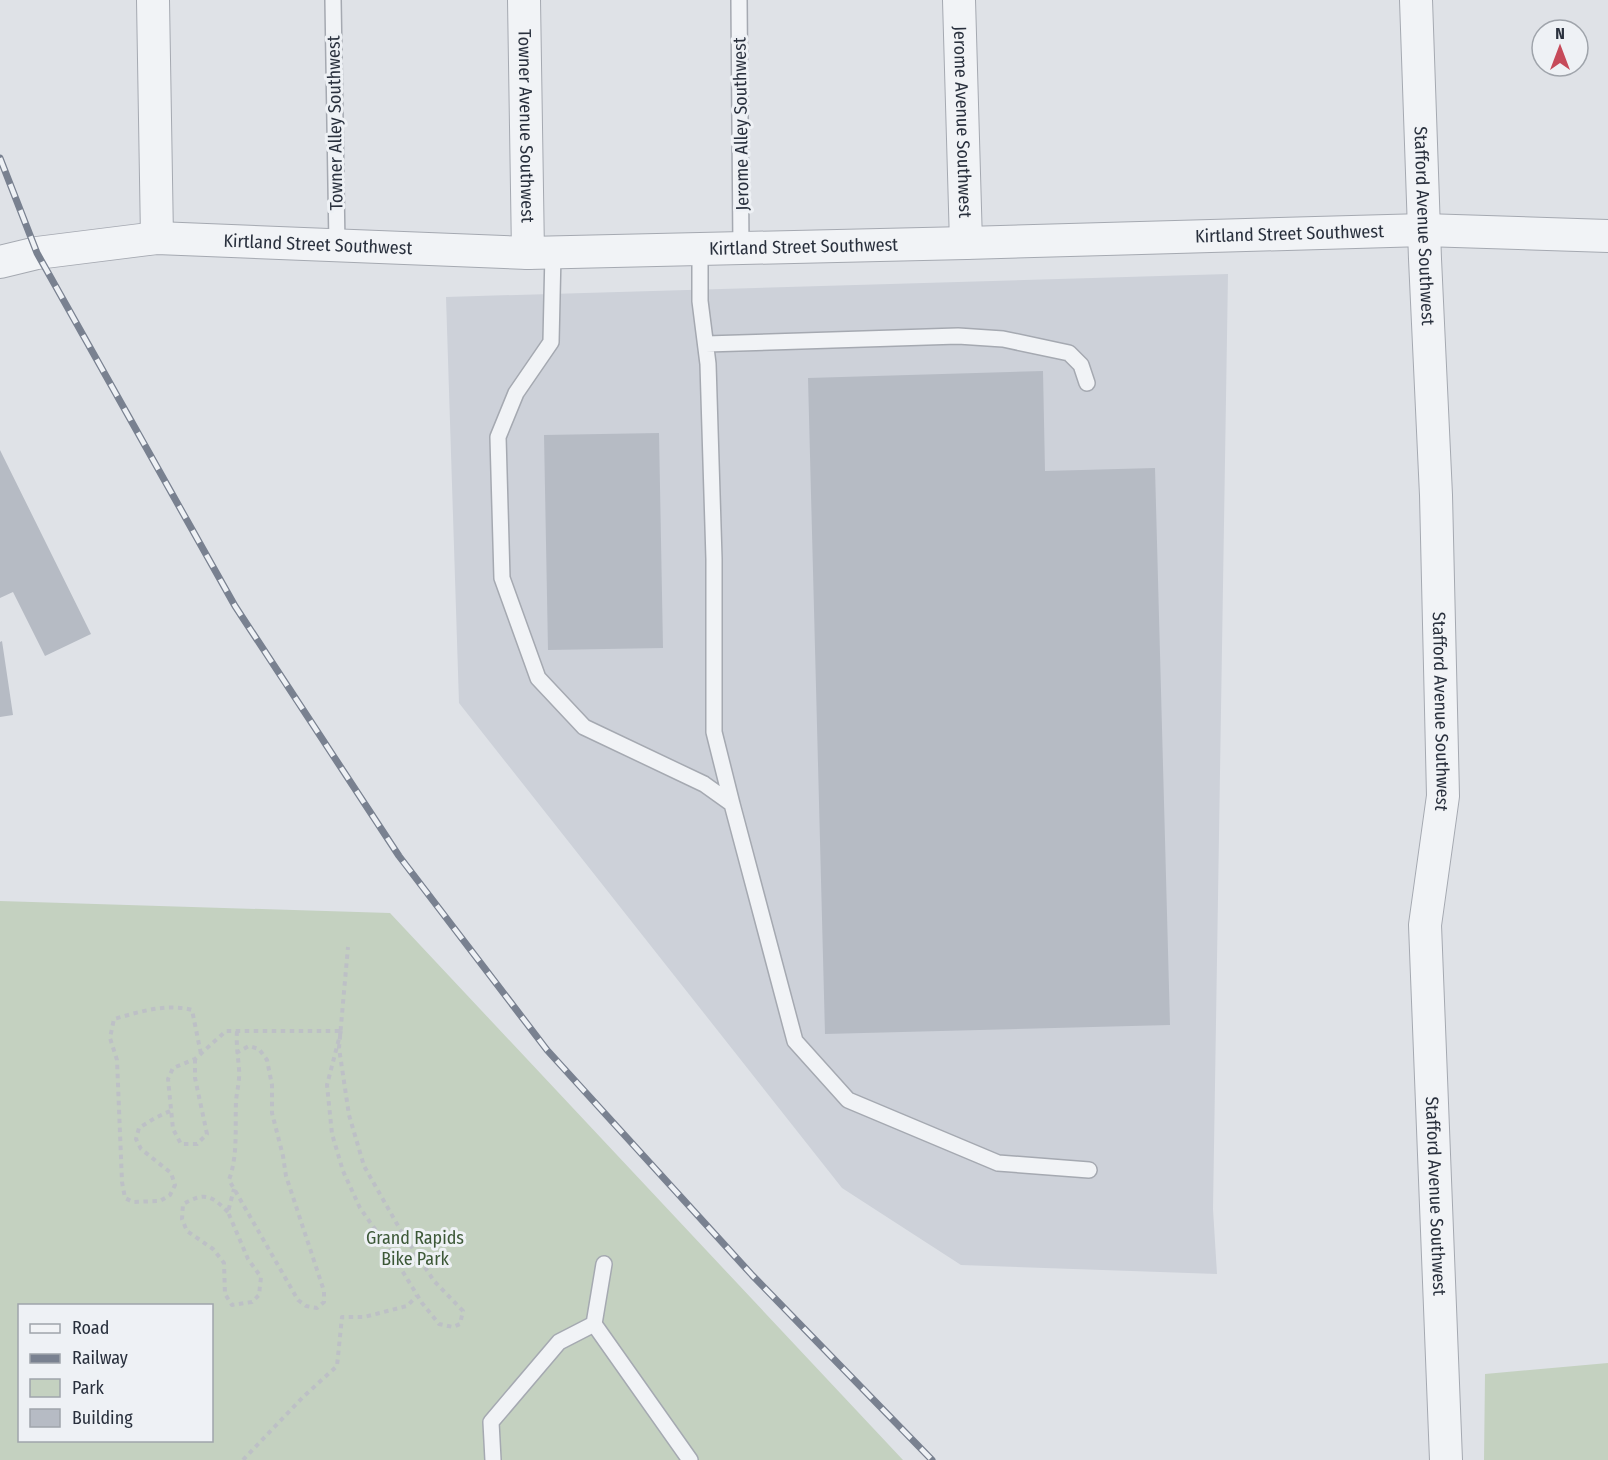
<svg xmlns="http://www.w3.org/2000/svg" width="1608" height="1460" font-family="'Fira Sans Condensed',sans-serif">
<rect width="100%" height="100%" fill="#dfe2e7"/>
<!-- built -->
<path fill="#cdd1d9" d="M 1228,274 L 1213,1209 L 1217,1274 L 961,1265 L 842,1188 L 459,703 L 446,297 Z"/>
<!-- green -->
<path fill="#c4d1c0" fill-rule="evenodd" d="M 0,901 L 390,913 L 903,1460 L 0,1460 ZM 20,1306 L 212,1306 L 212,1440 L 20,1440 Z
M 1608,1363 L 1608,1460 L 1484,1460 L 1485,1374 Z"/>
<!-- building -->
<path fill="#b6bbc4" d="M 1043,371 L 1045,471 L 1155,468 L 1170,1025 L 825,1034 L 808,378 Z
M 659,433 L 663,648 L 548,650 L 544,435 Z
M 0,450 L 91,634 L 45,656 L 13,592 L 0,598 Z
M 2,641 L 13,715 L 0,717 L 0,642 Z"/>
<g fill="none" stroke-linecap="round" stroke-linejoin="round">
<defs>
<path id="lane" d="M 333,0 L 337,245
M 739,0 L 741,248
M 700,249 L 700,301 L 708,364 L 714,559 L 714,732 L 732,804
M 553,253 L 551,342 L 516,393 L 498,437 L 502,578 L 538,678 L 584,727 L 704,784 L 732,804 L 795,1041 L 848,1100 L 998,1163 L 1089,1170
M 706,344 L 958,336 L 1003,339 L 1069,353 L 1081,365 L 1087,383
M 594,1324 L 604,1264
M 493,1460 L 491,1422 L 559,1342 L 594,1324 L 690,1460"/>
<g id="street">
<path d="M 153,0 L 157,238"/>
<path id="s1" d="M 524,0 L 528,253"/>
<path id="s2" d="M 959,0 L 966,243"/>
<path id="s3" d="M 1416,0 L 1425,259 L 1436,495 L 1443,796 L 1425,925 L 1446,1460"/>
<path id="s4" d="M 0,262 L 37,253 L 157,238 L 528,253 L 966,243 L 1424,230 L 1608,236"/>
</g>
</defs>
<!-- lane casing -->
<use href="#lane" stroke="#a5a9b1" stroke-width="18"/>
<!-- street casing -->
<use href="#street" stroke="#a5a9b1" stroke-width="34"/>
<!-- path -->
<path stroke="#bdc0c6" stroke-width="4" stroke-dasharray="4.5 4.5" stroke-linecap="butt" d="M 341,1031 L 327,1085 L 332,1134 L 343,1171 L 360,1208 L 387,1246 L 422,1303 L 439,1324 L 453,1327 L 460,1324 L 463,1311 L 434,1281 L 401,1231 L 364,1166 L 349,1115 L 339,1048 L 348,947
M 236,1053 L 249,1046 L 259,1049 L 267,1060 L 272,1085 L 272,1113 L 283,1156 L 286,1176 L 324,1291 L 324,1302 L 317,1308 L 306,1306 L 298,1300 L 229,1180 C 238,1155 235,1128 236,1101 C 237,1090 240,1080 239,1069 C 238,1056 236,1044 237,1031
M 195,1059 L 195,1078 L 207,1134 L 197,1144 L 181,1144 L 173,1129 L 168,1079 L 173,1068 L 195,1059 L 226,1031 L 341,1031
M 170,1111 L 155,1118 L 139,1128 L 136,1139 L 141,1149 L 171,1173 L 175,1185 L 170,1195 L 160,1201 L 133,1202 L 125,1198 L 122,1182 L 117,1060 L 110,1038 L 114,1019 C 139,1012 166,1003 192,1010 L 201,1054
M 228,1212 C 211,1195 205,1192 183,1204 L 182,1219 L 187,1231 L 213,1249 L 224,1263 L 225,1294 L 232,1305 L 252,1302 L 259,1295 L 261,1277 L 248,1259 L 228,1212 L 234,1189
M 243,1460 L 303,1397 L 337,1366 L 342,1317 L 364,1317 L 407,1306 L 417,1296"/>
<!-- lane -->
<use href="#lane" stroke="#f1f3f6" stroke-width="15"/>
<!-- street -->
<use href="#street" stroke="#f1f3f6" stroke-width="32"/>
<defs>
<path id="rail" d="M 0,158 L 37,253 L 235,606 L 399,856 L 547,1050 L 752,1275 L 932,1460"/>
</defs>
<!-- rail casing -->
<use href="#rail" stroke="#798190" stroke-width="7"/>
<!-- rail -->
<use href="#rail" stroke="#eef1f5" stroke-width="4.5" stroke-dasharray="14" stroke-linecap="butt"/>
</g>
<g text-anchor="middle" stroke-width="6" stroke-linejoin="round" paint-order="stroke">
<!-- street labels -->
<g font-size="18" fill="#29303d" stroke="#eef1f5">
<text dy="6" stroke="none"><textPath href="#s2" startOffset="122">Jerome Avenue Southwest</textPath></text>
<text transform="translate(335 123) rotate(-91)" y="6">Towner Alley Southwest</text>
<text transform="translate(741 124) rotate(-91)" y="6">Jerome Alley Southwest</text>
<text dy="6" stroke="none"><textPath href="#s1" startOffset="126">Towner Avenue Southwest</textPath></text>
<text dy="6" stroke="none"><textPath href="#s3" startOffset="226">Stafford Avenue Southwest</textPath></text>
<text dy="6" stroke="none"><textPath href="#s4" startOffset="1292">Kirtland Street Southwest</textPath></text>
<text dy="6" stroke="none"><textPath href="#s4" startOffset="320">Kirtland Street Southwest</textPath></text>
<text dy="6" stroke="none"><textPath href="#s4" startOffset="806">Kirtland Street Southwest</textPath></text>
<text dy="6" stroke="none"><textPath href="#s3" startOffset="712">Stafford Avenue Southwest</textPath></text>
<text dy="6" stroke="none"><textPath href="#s3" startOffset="1198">Stafford Avenue Southwest</textPath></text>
</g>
<!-- park labels -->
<g font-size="18" fill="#3c5837" stroke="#eef1f5">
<text x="415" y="1244">Grand Rapids<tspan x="415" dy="21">Bike Park</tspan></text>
</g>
</g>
<!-- legend -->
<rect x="18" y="1304" width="195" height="138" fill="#eef1f5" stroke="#9fa4ab" stroke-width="1.5"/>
<rect x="30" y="1324" width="30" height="9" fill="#f1f3f6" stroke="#9fa4ab" stroke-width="1.5"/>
<text x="72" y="1334" font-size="18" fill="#29303d">Road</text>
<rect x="30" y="1354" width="30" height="9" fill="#798190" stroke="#9fa4ab" stroke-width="1.5"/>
<text x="72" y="1364" font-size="18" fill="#29303d">Railway</text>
<rect x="30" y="1379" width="30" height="18" fill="#c4d1c0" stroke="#9fa4ab" stroke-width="1.5"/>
<text x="72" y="1394" font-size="18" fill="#29303d">Park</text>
<rect x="30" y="1409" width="30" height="18" fill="#b6bbc4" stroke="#9fa4ab" stroke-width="1.5"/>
<text x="72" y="1424" font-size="18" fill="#29303d">Building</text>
<!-- north arrow -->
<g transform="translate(1560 48)"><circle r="28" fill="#eef1f5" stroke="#9fa4ab" stroke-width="1.5"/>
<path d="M0-4.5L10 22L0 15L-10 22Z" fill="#c64a5a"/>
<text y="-9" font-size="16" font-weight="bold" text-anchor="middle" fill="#29303d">N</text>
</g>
</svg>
